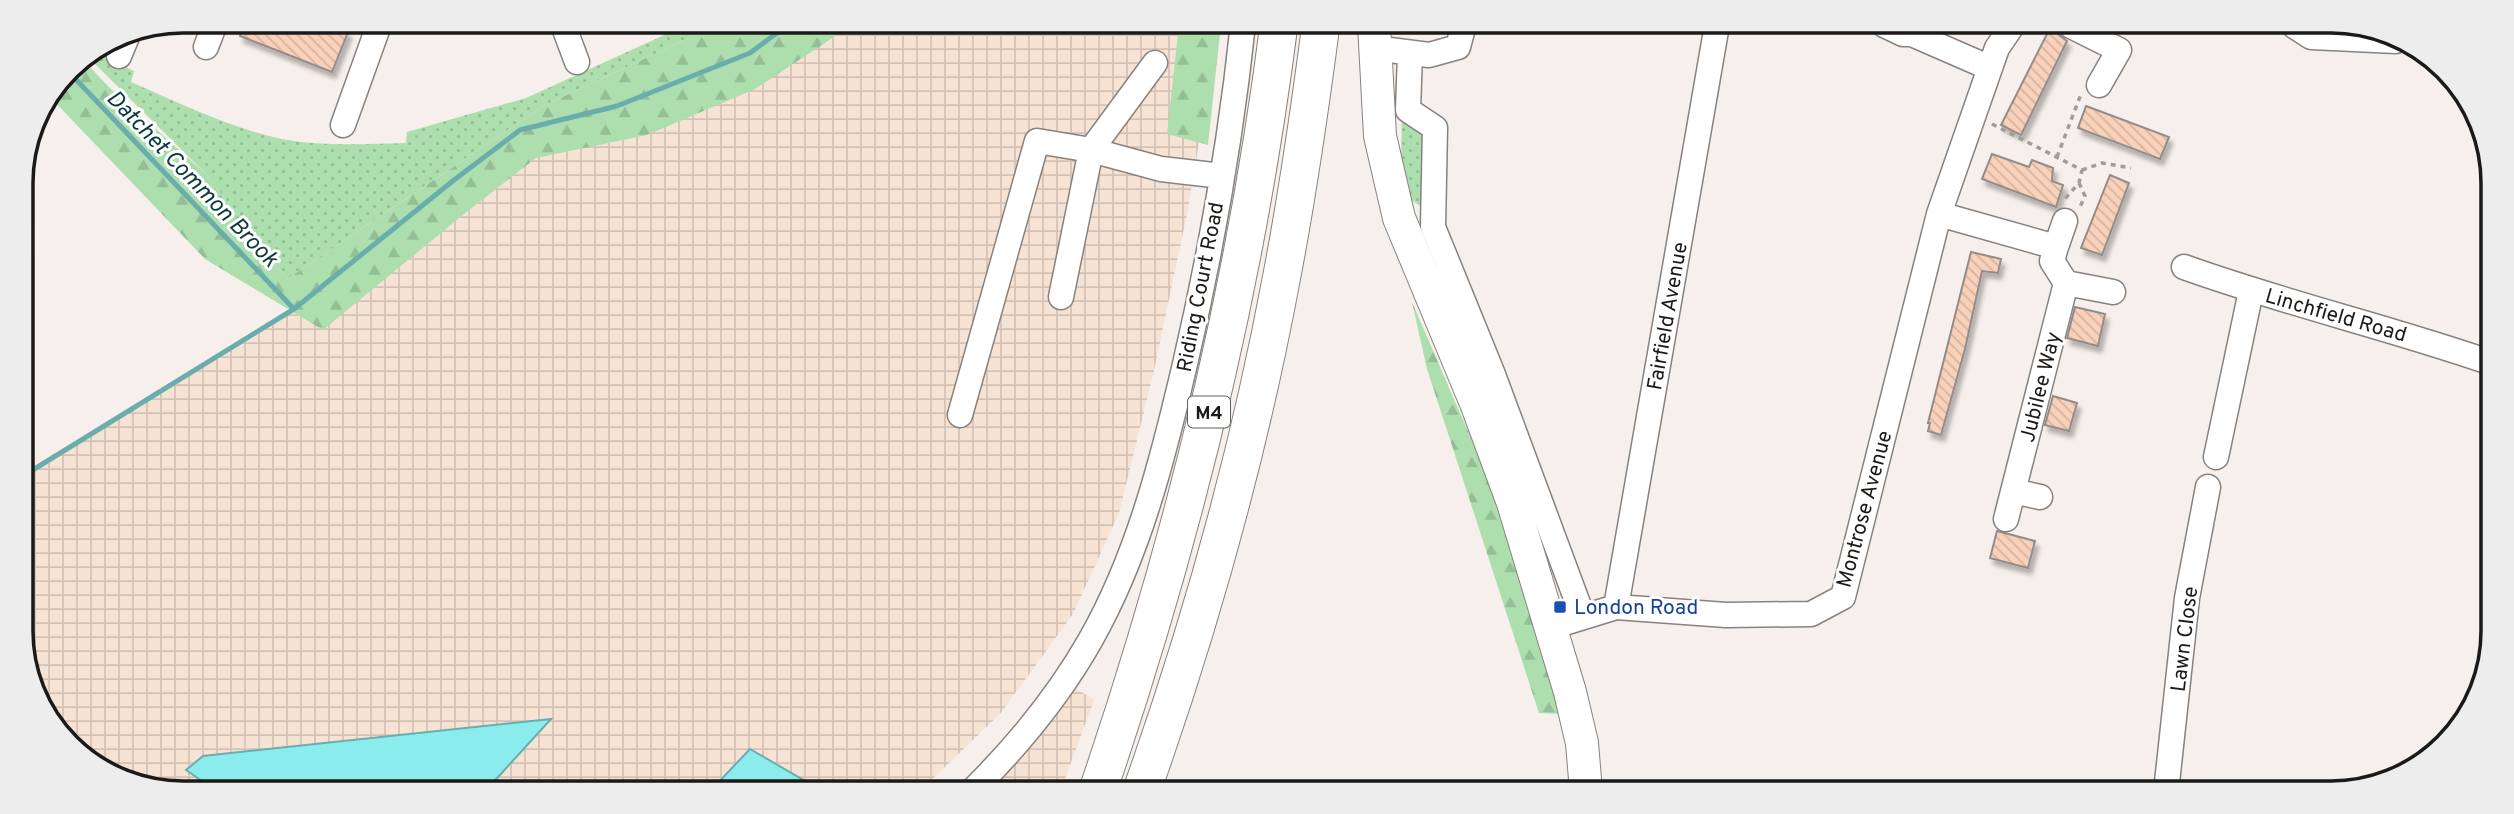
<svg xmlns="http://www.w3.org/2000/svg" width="2514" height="814" font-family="Overpass,sans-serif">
<defs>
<pattern id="industrial-grid" width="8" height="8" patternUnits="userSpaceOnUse" patternTransform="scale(1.75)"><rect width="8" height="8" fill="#f7e3d4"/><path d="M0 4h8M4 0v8" fill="none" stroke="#d3c2b5"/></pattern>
<pattern id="grass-dots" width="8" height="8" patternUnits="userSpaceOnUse" patternTransform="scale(1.75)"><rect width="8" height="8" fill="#addeae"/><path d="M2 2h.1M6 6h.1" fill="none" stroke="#94be95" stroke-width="1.8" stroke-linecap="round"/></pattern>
<pattern id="forest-firs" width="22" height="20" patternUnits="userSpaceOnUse" patternTransform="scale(1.75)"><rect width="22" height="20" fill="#addeae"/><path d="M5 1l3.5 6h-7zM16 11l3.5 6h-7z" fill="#94be95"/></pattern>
<pattern id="building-back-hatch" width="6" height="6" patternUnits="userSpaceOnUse" patternTransform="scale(1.75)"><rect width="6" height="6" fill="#f9d1ba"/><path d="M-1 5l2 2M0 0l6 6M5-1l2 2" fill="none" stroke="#d5b39f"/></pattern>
<filter id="shadow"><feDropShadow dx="3.5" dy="6" stdDeviation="2" flood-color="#0004"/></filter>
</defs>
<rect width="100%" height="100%" fill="#f6efeb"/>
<!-- industrial -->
<path fill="url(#industrial-grid)" d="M 790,23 L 1214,24 L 1201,130 L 1187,214 L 1153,375 L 1119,513 L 1073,614 L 1000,714 L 922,789 L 141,787 L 61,738 L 24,662 L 23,476 L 294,309 L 454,180 Z
M 1072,686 L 1094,700 L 1061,790 L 986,789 Z"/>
<!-- grass -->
<path fill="url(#grass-dots)" d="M 686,22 L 723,22 L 545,105 L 287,279 L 206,174 L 87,56 L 105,44 L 110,59 L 134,71 L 131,82 C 179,103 226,126 277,138 C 319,147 363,144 406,143 L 407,132 L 526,98 L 660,37 Z
M 1402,113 L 1424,125 L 1422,207 L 1411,200 L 1401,163 Z"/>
<!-- forest -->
<path fill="url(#forest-firs)" d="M 723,22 L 855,23 L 755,89 L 647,135 L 536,158 L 464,214 L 323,330 L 205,259 L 50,97 L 69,68 L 82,59 L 110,88 L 206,174 L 287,279 L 545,105 Z
M 1179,24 L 1221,24 L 1208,145 L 1167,134 Z
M 1412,302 L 1485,471 L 1562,714 L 1539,713 L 1427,369 Z"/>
<!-- water -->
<path fill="#8beced" stroke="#6aadad" stroke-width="2" d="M 551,719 L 488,788 L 212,788 L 186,770 L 203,756 Z
M 750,749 L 819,789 L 712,789 Z"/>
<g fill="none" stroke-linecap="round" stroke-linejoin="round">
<!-- stream -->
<path stroke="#6aadad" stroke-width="5" d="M 67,70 L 294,309
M 23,476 L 294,309 L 454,180 L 520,130 L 617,106 L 750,53 L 790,23"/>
</g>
<!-- building -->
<path fill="url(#building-back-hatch)" stroke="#938c89" stroke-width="2" filter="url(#shadow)" d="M 246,21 L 322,21 L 348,32 L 332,72 L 240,36 Z
M 2051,26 L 2056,28 L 2059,35 L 2067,41 L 2021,135 L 2001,125 Z
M 2086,106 L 2169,137 L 2160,159 L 2078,128 Z
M 1992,154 L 2029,167 L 2032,160 L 2053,168 L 2052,181 L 2063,185 L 2056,207 L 1982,179 Z
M 2110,175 L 2129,183 L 2102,255 L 2081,248 Z
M 1971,252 L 2001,259 L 1998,273 L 1982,271 L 1965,349 L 1941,435 L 1928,431 L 1930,423 L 1928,423 Z
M 2075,307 L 2105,314 L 2098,346 L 2067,338 Z
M 2053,396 L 2077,403 L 2069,431 L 2045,425 Z
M 1997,531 L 2035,541 L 2028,568 L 1990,558 Z"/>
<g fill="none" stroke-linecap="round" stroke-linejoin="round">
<defs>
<path id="minor" d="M 562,22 L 577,62
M 1884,25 L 1903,34 L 1912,34 L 1990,68
M 2071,26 L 2119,50 L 2099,85
M 2294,26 L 2311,37 L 2396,41
M 206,47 L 216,21
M 1374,48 L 1429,55 L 1458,47 L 1464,24
M 1410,53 L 1408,110 L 1435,128 L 1433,227 L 1492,372 L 1583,617
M 119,56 L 129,32
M 343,125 L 380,22
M 1939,214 L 2056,247 L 2065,221
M 2184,267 C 2284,303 2388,327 2489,362
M 2066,283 L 2113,292
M 1061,297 L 1091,150 L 1155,63
M 960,415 L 1037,141 L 1091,150 L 1161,169 L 1222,176
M 2216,457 L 2251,291
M 2013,491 L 2040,497
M 2006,519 L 2066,283 L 2052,261 L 2056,247
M 1616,607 L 1717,25
M 1551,627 L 1616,607 L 1726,615 L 1811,614 L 1843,597 L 1939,214 L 1997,48 L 2012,26
M 974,789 C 1019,744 1060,694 1091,639 C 1139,554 1163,458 1185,364 C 1211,252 1231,138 1243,24
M 2166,792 L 2187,598 L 2208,487"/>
<path id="major" d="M 1374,24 L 1380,136 L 1399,218 L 1476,403 L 1513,503 L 1570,692 L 1582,743 L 1586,791"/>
<path id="highway" d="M 1098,790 C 1183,541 1246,285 1279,24
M 1142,790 C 1201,624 1250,447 1282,275 C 1298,192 1310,108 1321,24"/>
</defs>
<!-- minor casing -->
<use href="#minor" stroke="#88827e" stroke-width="27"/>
<!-- major casing -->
<use href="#major" stroke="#88827e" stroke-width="34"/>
<!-- highway casing -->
<use href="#highway" stroke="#88827e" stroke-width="39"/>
<!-- path -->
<path stroke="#a29c99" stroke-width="3.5" stroke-dasharray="5 5" stroke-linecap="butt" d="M 1402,33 L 1403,24
M 1992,124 L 2082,170 L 2079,183 L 2063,201
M 2057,157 L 2081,94
M 2082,170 L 2102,163 L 2131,168
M 2079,183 L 2085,196 L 2080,207"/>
<!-- minor -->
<use href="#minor" stroke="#fff" stroke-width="24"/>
<!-- major -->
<use href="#major" stroke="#fff" stroke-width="32"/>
<!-- highway -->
<use href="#highway" stroke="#fff" stroke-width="37"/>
</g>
<!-- markers -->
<rect fill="#1a4fb4" stroke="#fff" stroke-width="2.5" x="1553" y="600" width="14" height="14" rx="3.5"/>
<g text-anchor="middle" stroke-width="6" stroke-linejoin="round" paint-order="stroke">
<!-- shield labels -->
<rect fill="#fff" stroke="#605f5d" stroke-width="2" x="1188" y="396.5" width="42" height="31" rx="5"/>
<g font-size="19" font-weight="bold" fill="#1c1a18">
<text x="1209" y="419">M4</text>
</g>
<!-- street labels -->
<g font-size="21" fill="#1c1a18" stroke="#fff">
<text transform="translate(1200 287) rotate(-79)" y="7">Riding Court Road</text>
<text transform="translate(2336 315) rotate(16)" y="7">Linchfield Road</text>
<text transform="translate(1667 316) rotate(-80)" y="7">Fairfield Avenue</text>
<text transform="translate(2040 387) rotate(-76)" y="7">Jubilee Way</text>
<text transform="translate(1864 509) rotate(-75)" y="7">Montrose Avenue</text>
<text transform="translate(2184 639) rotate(-83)" y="7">Lawn Close</text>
</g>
<!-- transit labels -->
<g font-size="21" fill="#164399" stroke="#fff" text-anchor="start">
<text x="1574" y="614">London Road</text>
</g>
<!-- water labels -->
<g font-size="23" font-style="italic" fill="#0c3b3c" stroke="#fff">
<text transform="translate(193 178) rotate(46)" y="8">Datchet Common Brook</text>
</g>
</g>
<!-- crop -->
<path d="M0 0H2514V814H0ZM183 33H2331A150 150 0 0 1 2481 183V631A150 150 0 0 1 2331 781H183A150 150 0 0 1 33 631V183A150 150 0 0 1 183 33Z" fill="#ededed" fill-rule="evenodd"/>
<path fill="none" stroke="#1c1a18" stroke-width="3.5" d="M183 33H2331A150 150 0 0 1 2481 183V631A150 150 0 0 1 2331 781H183A150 150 0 0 1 33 631V183A150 150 0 0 1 183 33Z"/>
</svg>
